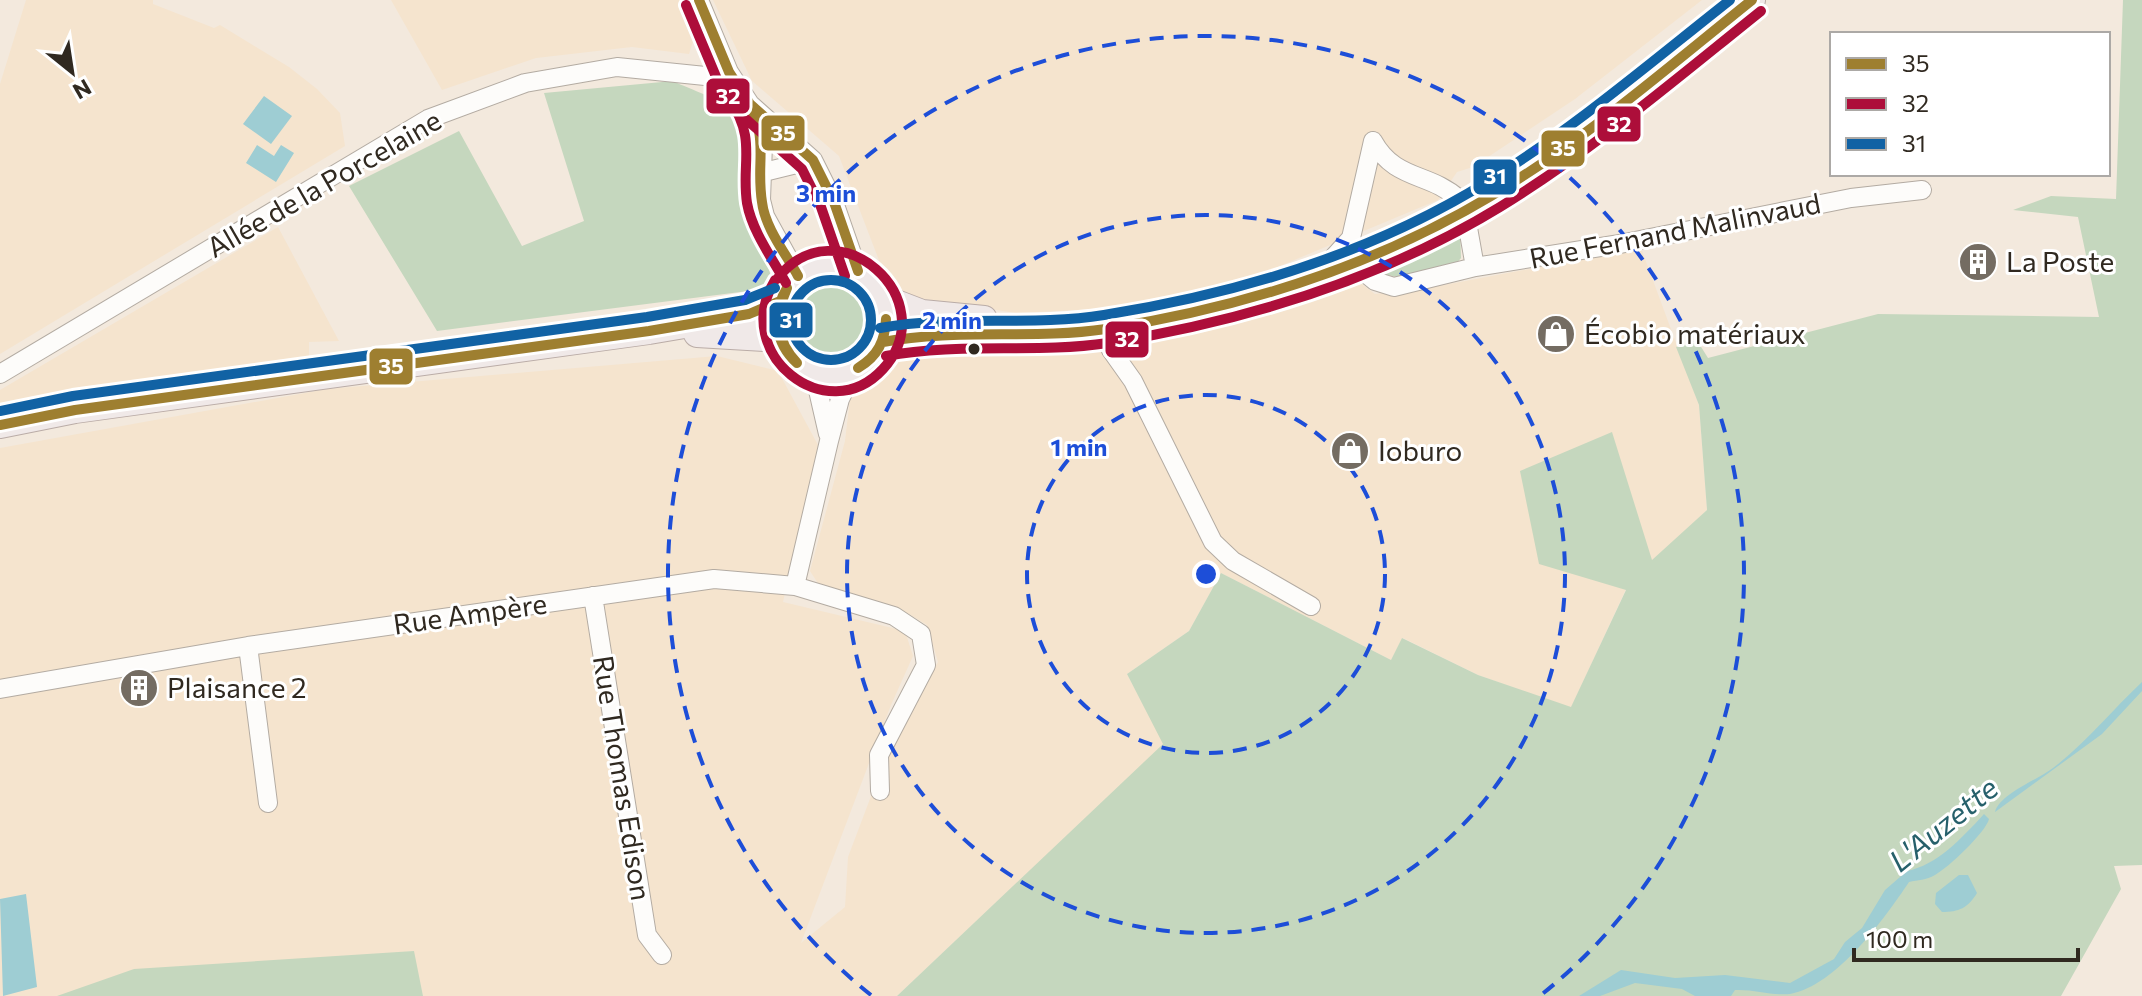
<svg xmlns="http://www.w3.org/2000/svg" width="2142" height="996" font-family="Commissioner,sans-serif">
<rect width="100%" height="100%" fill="#f3e9dd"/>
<!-- built -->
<path fill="#f5e4ce" d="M 26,0 L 153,0 L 153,4 L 214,28 L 220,25 L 289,67 L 317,89 L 340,113 L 345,146 L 0,354 L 0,84 Z
M 391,0 L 682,0 L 696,32 L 689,54 L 632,47 L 536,58 L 442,90 Z
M 713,0 L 1702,0 L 1575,99 L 1473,167 L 1457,172 L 1438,200 L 1256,276 L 1122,308 L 1016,313 L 906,296 L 885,276 L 839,156 L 752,81 Z
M 278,227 L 339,341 L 309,342 L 309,359 L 78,389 L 0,405 L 0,390 Z
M 1641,248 L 1699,405 L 1707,510 L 1626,589 L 1571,708 L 1478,675 L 1403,638 L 1391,660 L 1221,573 L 1189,631 L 1127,674 L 1164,744 L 897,996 L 423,996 L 413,951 L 96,996 L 0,996 L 0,448 L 327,389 L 717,356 L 778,371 L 818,445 L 783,602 L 905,631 L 913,656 L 891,705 L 801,943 L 845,907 L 848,857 L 887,754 L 938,662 L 927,625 L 909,614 L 821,588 L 810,571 L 845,441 L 851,390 L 902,345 L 948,344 L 1351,276 L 1375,294 L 1428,288 Z"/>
<!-- green -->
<path fill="#c5d7be" d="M 2123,0 L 2142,0 L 2142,865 L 2114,866 L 2121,889 L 2061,996 L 897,996 L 1163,744 L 1127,674 L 1189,631 L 1221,573 L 1391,660 L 1402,638 L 1478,675 L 1571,707 L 1626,590 L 1539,564 L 1520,471 L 1612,432 L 1652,560 L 1707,510 L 1699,405 L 1676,347 L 1698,342 L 1708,358 L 1878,314 L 2099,317 L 2078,217 L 2013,210 L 2051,196 L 2116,199 Z
M 673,81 C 691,90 722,99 735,114 C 759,141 748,181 741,211 L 764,253 L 773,283 L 748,291 L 437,331 L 349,186 L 459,131 L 522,246 L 584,221 L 544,93 Z
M 1460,227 L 1461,258 L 1456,264 L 1403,278 L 1377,273 L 1379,265 Z
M792 320a42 42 0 1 1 84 0a42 42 0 1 1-84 0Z
M 414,951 L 423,996 L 57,996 L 134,969 Z"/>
<!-- water -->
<path fill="#9ecdd3" d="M 264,96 L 292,116 L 271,144 L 243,124 Z
M 257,145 L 274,156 L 281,145 L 294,153 L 276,182 L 246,163 Z
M 2142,682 L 2142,691 L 2102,734 L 1995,812 C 2000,794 2037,780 2053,768 C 2086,743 2112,710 2142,682 Z
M 1984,814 L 1989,819 C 1986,832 1948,868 1935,875 C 1926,880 1918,880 1909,882 C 1885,918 1836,986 1790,994 C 1774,996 1754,989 1735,990 L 1731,996 L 1695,996 L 1682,989 L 1635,983 L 1600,996 L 1579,996 L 1621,970 L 1675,978 L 1725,975 L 1790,983 L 1834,959 L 1845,942 L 1862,928 L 1885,890 L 1907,871 C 1937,865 1961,839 1984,814 Z
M 1959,875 L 1968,875 L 1977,893 C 1968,908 1959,912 1942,912 L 1935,904 L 1936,893 Z
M 26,894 L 37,987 L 3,996 L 0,899 Z"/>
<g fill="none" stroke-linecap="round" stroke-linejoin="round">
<defs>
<path id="street" d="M 699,0 L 729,72 L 750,104 L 763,144 L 761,200 L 765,216 L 798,276
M 750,104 L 813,160 L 834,202 L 858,271
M 1373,141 C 1395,181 1429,172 1459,199
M 764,172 L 813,160
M 1465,211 L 1475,267
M 1331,260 L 1351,238 L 1373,141
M 1354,264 L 1375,281 L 1394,287 L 1475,267 L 1620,244 L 1851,198 L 1922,190
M 1103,329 L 1111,350 L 1133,381 L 1213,542 L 1233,561 L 1311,606
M 814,373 L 828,434
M 0,374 L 428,119 L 525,83 L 617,67 L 715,77 L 729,72
M 795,586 L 894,616 L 921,634 L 926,665 L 879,755 L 880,791
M 593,596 L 647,935 L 662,955
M 248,646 L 268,803
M 0,689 L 248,646 L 714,579 L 795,586 L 829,441 L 840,399 L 853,372"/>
<path id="primary" d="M777 320a55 55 0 1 1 110 0a55 55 0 1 1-110 0Z
M 883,298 L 922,313 L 984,319
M 697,334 L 780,339
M 883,342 C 955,324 1031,341 1105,329 C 1240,307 1374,267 1491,196 C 1584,140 1667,67 1752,0
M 0,425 L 75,410 L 649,331 L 749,314 L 780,301"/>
</defs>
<!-- street casing -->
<use href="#street" stroke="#b3aba2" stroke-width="20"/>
<!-- primary casing -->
<use href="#primary" stroke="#baaca7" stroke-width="28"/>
<!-- street -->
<use href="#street" stroke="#fdfcfa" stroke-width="18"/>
<!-- primary -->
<use href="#primary" stroke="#f0e9e8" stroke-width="26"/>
<defs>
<path id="bus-1" d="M 699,0 L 729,72 L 750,104 L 813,160 L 834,202 L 858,271
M 742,92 C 772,137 755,158 762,202 C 765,228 786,254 798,276
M 787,288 C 775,316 775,340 797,363
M 787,288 C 771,314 775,343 797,363
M 883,342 C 957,328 1032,340 1106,329 C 1240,308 1374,266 1491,196 C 1585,140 1667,68 1752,0
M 858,368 C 878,356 885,341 886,319
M 0,425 L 75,410 L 649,331 L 749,314 L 780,301"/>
<path id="bus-2" d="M 686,5 L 717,79 L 738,112 L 802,169 L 821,207 L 845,276
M 730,100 C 757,140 741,163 747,203 C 752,231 772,258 786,283
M 775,280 C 730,354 827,430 883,369 C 946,300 837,202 777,279
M 886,356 C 960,342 1034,354 1108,343 C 1245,321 1382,279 1500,207 C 1593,150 1676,79 1761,11"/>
<path id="bus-3" d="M791 320a40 40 0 1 1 80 0a40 40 0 1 1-80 0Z
M 880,328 C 955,314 1030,327 1104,315 C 1237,294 1372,253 1487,182 C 1573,129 1650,63 1730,0
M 0,411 L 73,396 L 647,317 L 745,300 L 775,288"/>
</defs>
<!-- bus-1 casing -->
<use href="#bus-1" stroke="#fff" stroke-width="16"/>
<!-- bus-2 casing -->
<use href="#bus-2" stroke="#fff" stroke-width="16"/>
<!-- bus-3 casing -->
<use href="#bus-3" stroke="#fff" stroke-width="16"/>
<!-- bus-1 -->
<use href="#bus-1" stroke="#9e7f30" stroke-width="10"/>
<!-- bus-2 -->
<use href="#bus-2" stroke="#ad0e3a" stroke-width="10"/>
<!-- bus-3 -->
<use href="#bus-3" stroke="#1162a4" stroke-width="10"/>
</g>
<!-- distance rings -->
<g fill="none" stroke="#1d4ed8" stroke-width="4" stroke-dasharray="14 10">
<circle cx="1206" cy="574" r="179"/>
<circle cx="1206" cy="574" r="359"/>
<path d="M871 995A538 538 0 1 1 1541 995"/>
</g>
<!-- icons -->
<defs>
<symbol id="building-disc" viewBox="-11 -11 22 22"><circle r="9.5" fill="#746c62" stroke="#fff"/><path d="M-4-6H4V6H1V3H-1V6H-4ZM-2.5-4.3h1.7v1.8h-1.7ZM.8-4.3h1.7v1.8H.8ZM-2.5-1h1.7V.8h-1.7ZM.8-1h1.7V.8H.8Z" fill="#fff"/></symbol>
<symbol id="shop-disc" viewBox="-11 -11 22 22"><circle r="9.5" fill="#746c62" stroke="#fff"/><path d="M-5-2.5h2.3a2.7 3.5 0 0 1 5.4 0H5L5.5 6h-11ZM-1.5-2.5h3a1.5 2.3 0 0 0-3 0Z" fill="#fff"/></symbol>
</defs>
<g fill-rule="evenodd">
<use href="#building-disc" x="1956" y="240" width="44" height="44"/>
<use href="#shop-disc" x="1534" y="312" width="44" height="44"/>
<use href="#shop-disc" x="1328" y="429" width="44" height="44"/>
<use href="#building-disc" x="117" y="666" width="44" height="44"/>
</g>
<!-- markers -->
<circle fill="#302920" stroke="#fff" stroke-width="3" cx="974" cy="349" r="7"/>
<g text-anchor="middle" stroke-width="6" stroke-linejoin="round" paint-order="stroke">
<!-- street labels -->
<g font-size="28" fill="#302920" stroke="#fff">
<text transform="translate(324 184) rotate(-30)" y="10">Allée de la Porcelaine</text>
<text transform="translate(1675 231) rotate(-11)" y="10">Rue Fernand Malinvaud</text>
<text transform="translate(470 614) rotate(-8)" y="10">Rue Ampère</text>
<text transform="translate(622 778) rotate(81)" y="10">Rue Thomas Edison</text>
</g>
<!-- poi labels -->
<g font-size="28" fill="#302920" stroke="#fff" text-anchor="start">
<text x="2006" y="272">La Poste</text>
<text x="1584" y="344">Écobio matériaux</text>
<text x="1378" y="461">Ioburo</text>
<text x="167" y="698">Plaisance 2</text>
</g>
<!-- water labels -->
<g font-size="30" font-style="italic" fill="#26606b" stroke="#fff">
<text transform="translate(1944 825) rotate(-39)" y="10">L'Auzette</text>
</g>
</g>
<circle cx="1206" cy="574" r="12" fill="#1d4ed8" stroke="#fff" stroke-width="4"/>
<g font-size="24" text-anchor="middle" font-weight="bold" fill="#1d4ed8" stroke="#fff" stroke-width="6" stroke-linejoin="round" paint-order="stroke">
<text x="826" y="202">3 min</text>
<text x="952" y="329">2 min</text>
<text x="1079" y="456">1 min</text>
</g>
<g stroke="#fff" stroke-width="3">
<rect x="705" y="77" width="46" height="38" rx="8" fill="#ad0e3a"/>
<rect x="1596" y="105" width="46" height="38" rx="8" fill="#ad0e3a"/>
<rect x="760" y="114" width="46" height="38" rx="8" fill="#9e7f30"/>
<rect x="1540" y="129" width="46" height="39" rx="8" fill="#9e7f30"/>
<rect x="1472" y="158" width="46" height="38" rx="8" fill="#1162a4"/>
<rect x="768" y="301" width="46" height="38" rx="8" fill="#1162a4"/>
<rect x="1104" y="320" width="46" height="39" rx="8" fill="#ad0e3a"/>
<rect x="368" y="347" width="46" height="39" rx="8" fill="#9e7f30"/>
</g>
<g font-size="22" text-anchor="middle" font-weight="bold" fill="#fff">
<text x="728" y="104">32</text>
<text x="1619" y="132">32</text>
<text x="783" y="141">35</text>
<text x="1563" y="156">35</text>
<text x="1495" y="184">31</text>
<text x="791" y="328">31</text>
<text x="1127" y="347">32</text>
<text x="391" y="374">35</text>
</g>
<!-- legend -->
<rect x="1830" y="32" width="280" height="144" fill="#ffffff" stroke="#aca9a6" stroke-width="2"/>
<rect x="1846" y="58" width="40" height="12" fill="#9e7f30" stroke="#aca9a6" stroke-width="2"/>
<text x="1902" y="72" font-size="24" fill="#302920">35</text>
<rect x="1846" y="98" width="40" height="12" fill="#ad0e3a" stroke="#aca9a6" stroke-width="2"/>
<text x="1902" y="112" font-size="24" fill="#302920">32</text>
<rect x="1846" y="138" width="40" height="12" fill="#1162a4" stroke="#aca9a6" stroke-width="2"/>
<text x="1902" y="152" font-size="24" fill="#302920">31</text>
<!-- north arrow -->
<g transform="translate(72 72) rotate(150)" stroke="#ffffff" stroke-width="6" paint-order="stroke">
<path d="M0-6L14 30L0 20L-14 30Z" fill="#302920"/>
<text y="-12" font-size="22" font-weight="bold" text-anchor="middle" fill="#302920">N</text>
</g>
<!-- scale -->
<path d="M1854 948v12h224v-12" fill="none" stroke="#302920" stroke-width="4"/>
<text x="1866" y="948" font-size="24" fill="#302920" stroke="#ffffff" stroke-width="6" paint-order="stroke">100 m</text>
</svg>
